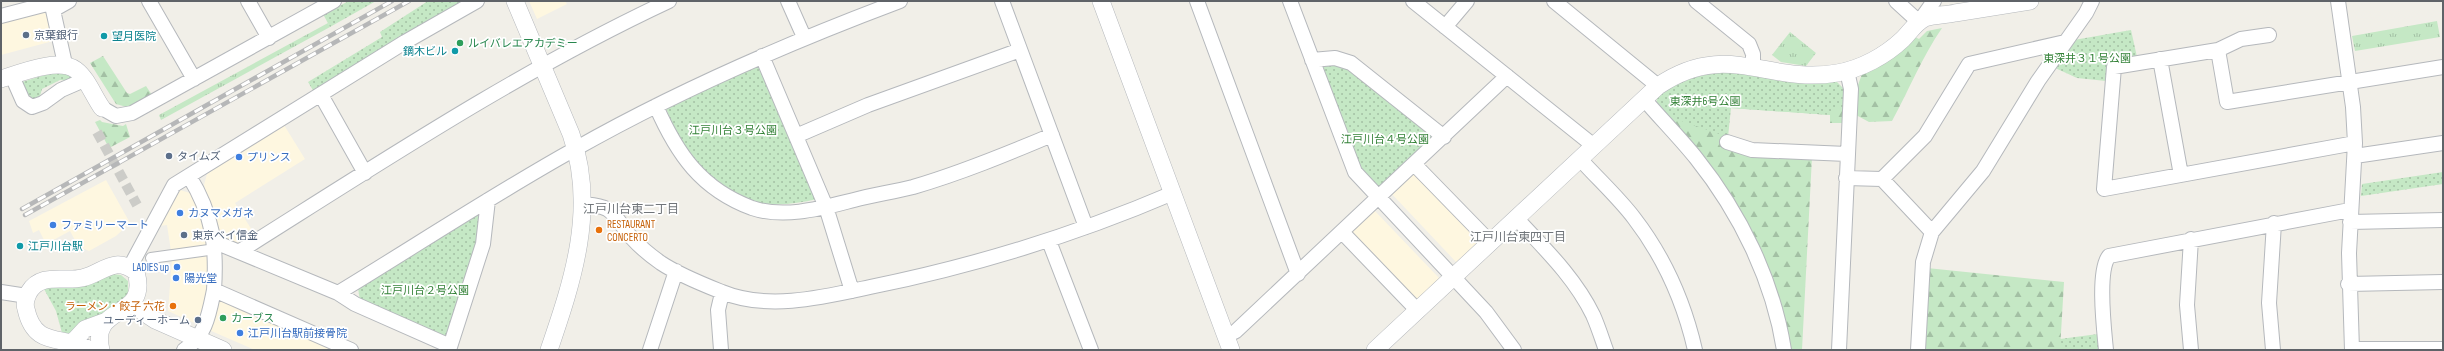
<svg xmlns="http://www.w3.org/2000/svg" width="2444" height="351" font-family="'Sofia Sans Condensed','Noto Sans JP',sans-serif">
<defs>
<pattern id="grass-tufts" width="24" height="20" patternUnits="userSpaceOnUse"><rect width="24" height="20" fill="#c5e8c5"/><path d="M3 7l-1-3M5 7V3M7 7l1-3M15 17l-1-3M17 17v-4M19 17l1-3" fill="none" stroke="#a3c0a4"/></pattern>
<pattern id="forest-firs" width="22" height="20" patternUnits="userSpaceOnUse"><rect width="22" height="20" fill="#c5e8c5"/><path d="M5 1l3.5 6h-7zM16 11l3.5 6h-7z" fill="#a3c0a4"/></pattern>
<pattern id="park-dots" width="8" height="8" patternUnits="userSpaceOnUse"><rect width="8" height="8" fill="#c5e8c5"/><path d="M2 2h.1M6 6h.1" fill="none" stroke="#a3c0a4" stroke-width="1.8" stroke-linecap="round"/></pattern>
</defs>
<rect width="100%" height="100%" fill="#f1efe8"/>
<!-- commercial -->
<path fill="#fef7e0" d="M 529,1 L 565,1 L 567,4 L 537,19 Z
M 41,10 L 46,14 L 53,41 L 1,55 L 1,21 Z
M 284,125 L 305,159 L 235,203 L 255,235 L 238,243 L 220,235 L 204,185 L 207,174 Z
M 1411,173 L 1417,173 L 1478,237 L 1478,242 L 1457,263 L 1390,192 Z
M 106,180 L 130,223 L 116,236 L 89,251 L 78,246 L 70,231 L 46,244 L 39,230 L 33,233 L 29,221 Z
M 180,190 L 193,194 L 201,212 L 209,246 L 171,251 L 167,225 L 160,226 Z
M 1373,209 L 1440,279 L 1419,299 L 1412,299 L 1352,235 L 1352,228 Z
M 210,255 L 211,277 L 201,326 L 168,311 L 172,259 Z
M 222,297 L 342,350 L 255,350 L 209,330 L 217,300 Z"/>
<!-- grass -->
<path fill="url(#grass-tufts)" d="M 2437,21 L 2440,37 L 2355,51 L 2352,36 Z
M 328,23 L 330,27 L 161,120 L 159,115 Z
M 1790,32 L 1816,53 L 1806,66 L 1781,62 L 1772,55 Z"/>
<!-- forest -->
<path fill="url(#forest-firs)" d="M 1942,28 C 1922,57 1909,90 1892,121 L 1869,122 L 1856,115 L 1858,85 L 1862,74 L 1915,37 L 1919,39 L 1927,31 Z
M 103,56 L 127,93 L 130,94 L 146,86 L 152,95 L 130,108 L 116,104 L 90,63 Z
M 1819,83 L 1827,83 L 1844,89 L 1842,123 L 1830,123 L 1830,115 L 1730,108 L 1727,142 L 1812,157 L 1802,350 L 1789,350 L 1760,255 L 1656,107 Z
M 100,120 L 102,122 L 123,126 L 126,124 L 130,137 L 109,148 L 95,122 Z
M 1927,268 L 2064,282 L 2060,350 L 1924,350 Z"/>
<!-- park -->
<path fill="url(#park-dots)" d="M 349,1 L 376,1 L 330,27 L 323,14 Z
M 428,1 L 463,1 L 398,38 L 314,92 L 308,82 L 382,37 L 380,32 Z
M 2131,30 L 2137,57 L 2108,62 L 2106,81 L 2077,78 L 2053,67 L 2074,40 Z
M 1325,63 L 1343,64 L 1433,133 L 1433,140 L 1384,187 L 1377,187 L 1358,165 L 1323,68 Z
M 760,65 L 817,199 C 801,203 785,205 768,204 C 737,203 701,172 683,148 C 675,137 671,119 665,106 Z
M 1728,71 L 1819,83 L 1836,81 L 1844,89 L 1843,108 L 1831,107 L 1831,115 L 1731,108 L 1728,137 L 1664,115 L 1656,107 L 1657,98 C 1679,79 1700,75 1728,71 Z
M 55,72 L 62,72 L 72,77 L 71,81 L 60,80 L 42,89 L 39,99 L 35,101 L 28,96 L 22,82 Z
M 2443,172 L 2443,184 L 2361,196 L 2362,184 Z
M 476,214 L 483,217 L 482,229 L 449,335 L 443,339 L 360,301 L 358,288 Z
M 112,274 L 121,275 L 128,281 L 128,293 L 124,299 L 71,335 L 62,333 L 56,311 L 44,289 Z
M 2098,334 L 2099,350 L 2060,350 L 2060,339 Z"/>
<g fill="none" stroke-linecap="round" stroke-linejoin="round">
<!-- pedestrian-tunnel -->
<path stroke="#ccccc8" stroke-width="10" stroke-dasharray="10 5" stroke-linecap="butt" d="M 97,132 L 137,205"/>
<defs>
<path id="pedestrian" d="M 151,258 L 216,249"/>
<path id="minor" d="M 51,1 L 65,64
M 149,1 L 194,79
M 248,1 L 269,38
M 788,1 L 804,37
M 1002,1 L 1086,227
M 1197,1 L 1298,274
M 1290,1 L 1355,172 L 1486,312 L 1514,350
M 1413,1 L 1594,146
M 1554,1 L 1658,86
M 1696,1 L 1749,44 L 1753,54 L 1753,67
M 1896,1 L 1919,22 L 1934,1
M 2338,1 L 2353,107 L 2355,143 L 2349,253 L 2352,350
M 53,10 L 69,1
M 1,16 L 51,3
M 1445,27 L 1467,1
M 2218,50 L 2241,39 L 2269,35
M 762,56 L 826,207 L 852,291
M 2160,59 L 2181,175
M 1312,60 L 1335,58 L 1351,63 L 1444,137
M 12,76 L 23,101 L 32,107 L 43,103 L 61,90 L 84,80
M 321,95 L 365,173
M 1644,99 C 1661,119 1680,138 1696,158 C 1740,213 1773,280 1784,350
M 656,106 C 677,154 701,189 752,208 C 785,219 822,208 854,200 C 873,195 893,192 913,187 C 961,173 1007,154 1052,135
M 102,108 L 116,116 L 132,113 L 334,1
M 796,136 L 868,105 L 1020,50
M 1727,142 L 1752,150 L 1847,154
M 2355,143 L 2104,189 L 2114,67 L 2218,50 L 2227,102 L 2443,67
M 2355,156 L 2443,143
M 1580,159 C 1598,179 1618,197 1634,218 C 1664,257 1684,302 1695,350
M 1414,164 L 1491,243
M 189,176 C 213,215 217,246 214,290 L 351,350
M 1846,178 L 1882,179 L 1925,136 L 1969,64 L 2065,42
M 1882,179 L 1932,232
M 582,204 C 591,205 599,205 607,209 C 617,215 624,230 632,238 C 640,247 651,256 661,263 C 679,275 702,284 722,292 C 768,311 824,297 870,287 C 974,266 1075,235 1173,193
M 1517,219 C 1545,249 1575,278 1593,315 C 1598,326 1602,339 1606,350
M 2350,222 L 2443,220
M 1342,232 L 1418,311
M 2191,239 L 2187,305 L 2191,350
M 1049,241 L 1091,350
M 215,242 L 338,293 L 355,304 L 450,346
M 240,251 C 380,163 519,71 669,1
M 130,267 L 174,185 L 405,42 L 477,1
M 2348,284 L 2443,282
M 1,292 L 27,296
M 338,293 C 417,245 494,194 575,149 C 679,90 788,43 900,1
M 1226,336 L 1236,331 L 1507,76
M 2352,349 L 2443,349
M 184,350 C 206,336 209,314 214,290
M 449,350 L 483,244 L 488,200
M 650,350 L 676,271
M 721,350 L 718,310 L 722,293
M 1839,350 L 1851,89 L 1847,71
M 1918,350 L 1923,262 L 1932,232 L 1983,171 L 2038,81 L 2086,13 L 2092,1
M 2106,350 C 2104,329 2097,271 2109,256 L 2350,210
M 2273,350 L 2269,303 L 2274,223"/>
<path id="tertiary" d="M 515,1 L 571,134 C 597,208 573,280 549,350
M 1101,1 L 1231,350
M 1,79 C 20,73 59,57 76,70 C 87,78 94,97 102,108
M 131,304 L 155,320 L 223,350
M 72,343 L 85,329 L 104,322
M 90,350 C 64,334 35,350 26,309 C 24,303 26,298 29,292 C 41,272 64,282 82,278 C 104,273 113,255 136,272 C 150,321 89,303 101,350
M 1375,350 L 1658,86 C 1727,39 1767,85 1837,73 C 1861,69 1885,56 1903,39 C 1910,32 1916,22 1925,18 C 1934,15 1946,15 1955,13 C 1980,9 2005,5 2030,1"/>
</defs>
<!-- pedestrian casing -->
<use href="#pedestrian" stroke="#b5b8bc" stroke-width="12"/>
<!-- minor casing -->
<use href="#minor" stroke="#b5b8bc" stroke-width="16"/>
<!-- tertiary casing -->
<use href="#tertiary" stroke="#b5b8bc" stroke-width="18"/>
<!-- pedestrian -->
<use href="#pedestrian" stroke="#fff" stroke-width="10"/>
<!-- minor -->
<use href="#minor" stroke="#fff" stroke-width="14"/>
<!-- tertiary -->
<use href="#tertiary" stroke="#fff" stroke-width="17"/>
<defs>
<path id="rail" d="M 22,209 L 392,1
M 25,215 L 409,1"/>
</defs>
<!-- rail casing -->
<use href="#rail" stroke="#b6b7b8" stroke-width="4.5"/>
<!-- rail -->
<use href="#rail" stroke="#fff" stroke-width="3" stroke-dasharray="9" stroke-linecap="butt"/>
</g>
<!-- markers -->
<g fill="#5c6f8a" stroke="#fff" stroke-width="1.5">
<circle cx="26" cy="35" r="4"/>
<circle cx="169" cy="156" r="4"/>
<circle cx="184" cy="235" r="4"/>
<circle cx="198" cy="320" r="4"/>
</g>
<g fill="#0f9aa8" stroke="#fff" stroke-width="1.5">
<circle cx="104" cy="36" r="4"/>
<circle cx="455" cy="51" r="4"/>
<circle cx="20" cy="246" r="4"/>
</g>
<g fill="#2e9e5b" stroke="#fff" stroke-width="1.5">
<circle cx="460" cy="43" r="4"/>
<circle cx="223" cy="318" r="4"/>
</g>
<g fill="#3f7fe0" stroke="#fff" stroke-width="1.5">
<circle cx="239" cy="157" r="4"/>
<circle cx="180" cy="213" r="4"/>
<circle cx="53" cy="225" r="4"/>
<circle cx="177" cy="267" r="4"/>
<circle cx="176" cy="278" r="4"/>
<circle cx="240" cy="333" r="4"/>
</g>
<g fill="#e8710a" stroke="#fff" stroke-width="1.5">
<circle cx="599" cy="230" r="4"/>
<circle cx="173" cy="306" r="4"/>
</g>
<g text-anchor="middle" stroke-width="3.5" stroke-linejoin="round" paint-order="stroke">
<!-- service labels -->
<g font-size="11" fill="#4e5e75" stroke="#fff" text-anchor="start">
<text x="34" y="39">京葉銀行</text>
<text x="177" y="160">タイムズ</text>
<text x="192" y="239">東京ベイ信金</text>
<text x="190" y="324" text-anchor="end">ユーディーホーム</text>
</g>
<!-- culture labels -->
<g font-size="11" fill="#0d838f" stroke="#fff" text-anchor="start">
<text x="112" y="40">望月医院</text>
<text x="447" y="55" text-anchor="end">鏑木ビル</text>
<text x="28" y="250">江戸川台駅</text>
</g>
<!-- leisure labels -->
<g font-size="11" fill="#27864d" stroke="#fff" text-anchor="start">
<text x="468" y="47">ルイバレエアカデミー</text>
<text x="231" y="322">カーブス</text>
</g>
<!-- park labels -->
<g font-size="11" fill="#348238" stroke="#fff">
<text x="2087" y="62">東深井３１号公園</text>
<text x="1705" y="105">東深井6号公園</text>
<text x="733" y="134">江戸川台３号公園</text>
<text x="1385" y="143">江戸川台４号公園</text>
<text x="425" y="294">江戸川台２号公園</text>
</g>
<!-- shop labels -->
<g font-size="11" fill="#366cbe" stroke="#fff" text-anchor="start">
<text x="247" y="161">プリンス</text>
<text x="188" y="217">カヌマメガネ</text>
<text x="61" y="229">ファミリーマート</text>
<text x="169" y="271" text-anchor="end">LADIES up</text>
<text x="184" y="282">陽光堂</text>
<text x="248" y="337">江戸川台駅前接骨院</text>
</g>
<!-- food labels -->
<g font-size="11" fill="#c56008" stroke="#fff" text-anchor="start">
<text x="607" y="228">RESTAURANT<tspan x="607" dy="13">CONCERTO</tspan></text>
<text x="165" y="310" text-anchor="end">ラーメン・餃子 六花</text>
</g>
<!-- neighbourhood labels -->
<g font-size="12" fill="#70757a" stroke="#fff">
<text x="631" y="213">江戸川台東二丁目</text>
<text x="1518" y="241">江戸川台東四丁目</text>
</g>
</g>
<!-- border -->
<rect width="2444" height="351" fill="none" stroke="#5f6368" stroke-width="4"/>
</svg>
